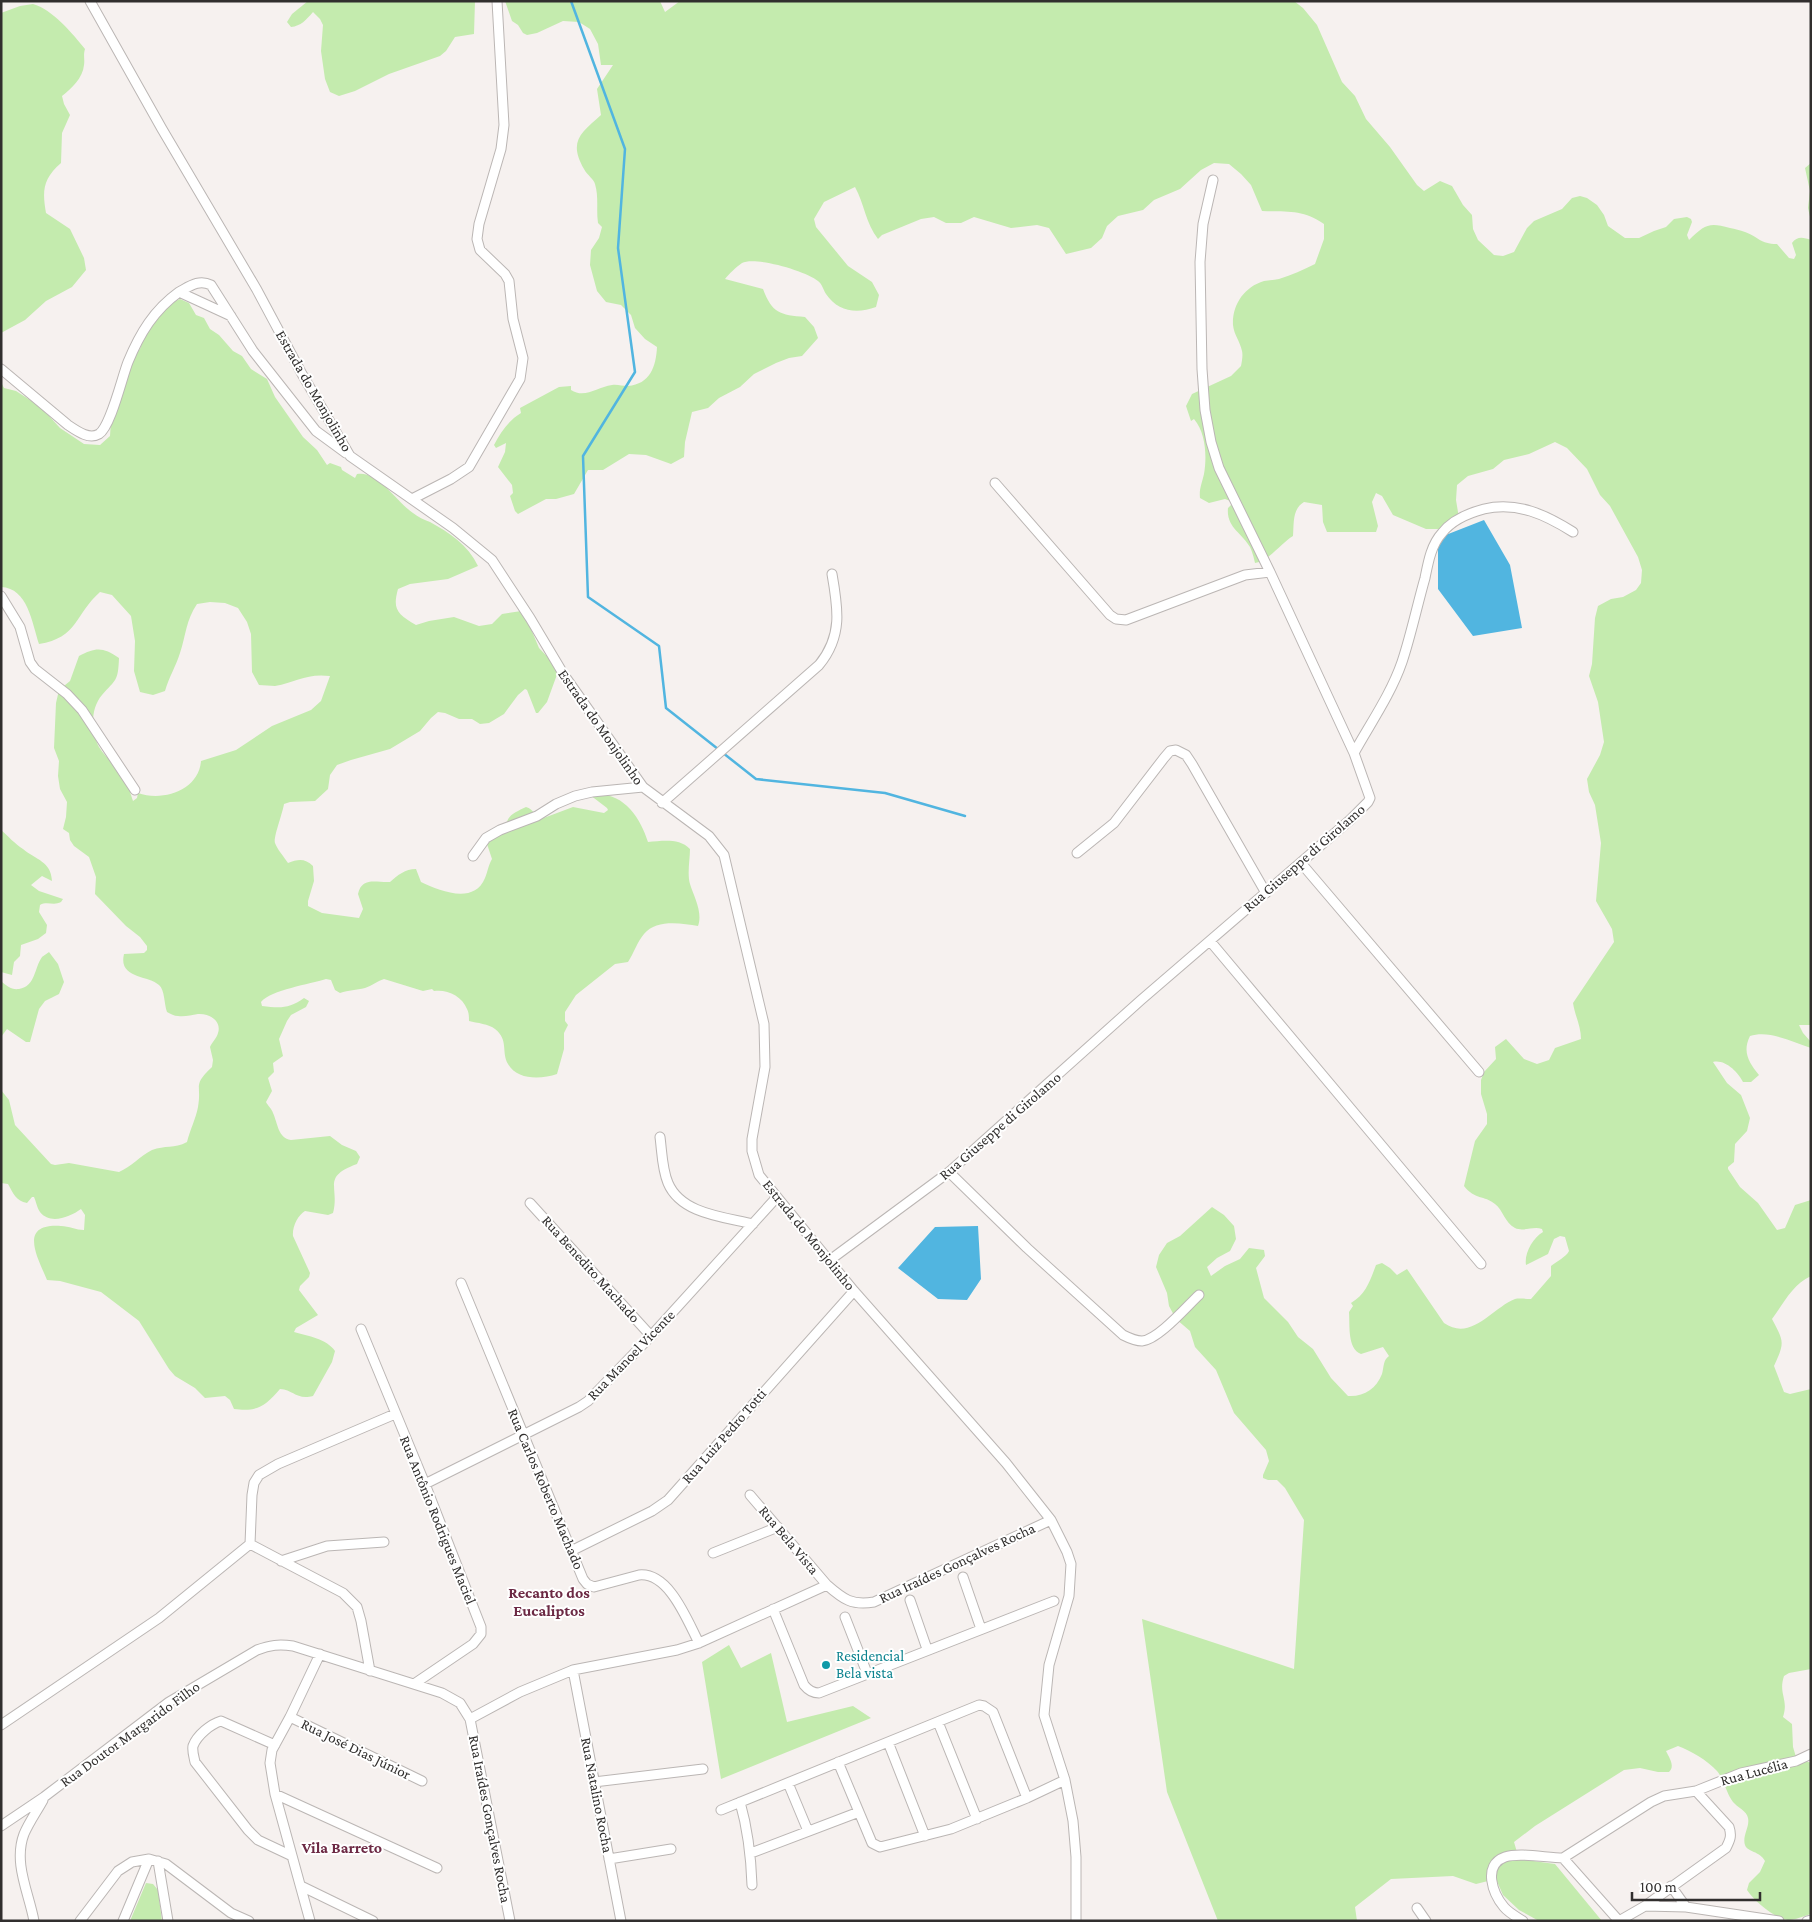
<svg xmlns="http://www.w3.org/2000/svg" width="1812" height="1922" font-family="'Crimson Pro',serif">
<rect width="100%" height="100%" fill="#f6f1ef"/>
<!-- green -->
<path fill="#c4ebae" d="M 308,1 L 475,1 L 474,34 L 455,37 L 446,51 L 440,56 L 389,74 L 355,91 L 339,96 L 330,92 L 325,79 L 321,51 L 323,25 L 320,19 L 313,12 C 306,20 301,26 291,27 L 287,22 L 292,14 Z
M 505,1 L 660,1 L 665,12 L 680,1 L 1294,1 L 1303,8 L 1317,25 L 1342,82 L 1355,96 L 1366,119 L 1390,147 L 1417,185 L 1424,191 L 1440,181 L 1452,186 L 1463,205 L 1472,215 L 1473,229 L 1478,240 L 1494,255 L 1503,256 L 1514,252 L 1527,228 L 1534,221 L 1562,209 L 1572,198 L 1580,196 L 1587,198 L 1597,205 L 1604,215 L 1608,226 L 1625,238 L 1639,238 L 1654,231 L 1666,227 L 1674,219 L 1687,217 L 1691,219 L 1692,222 L 1687,235 L 1689,240 C 1705,225 1708,222 1730,228 C 1735,229 1740,230 1745,232 C 1759,237 1760,244 1777,244 L 1789,258 L 1794,259 L 1796,255 L 1792,243 C 1797,236 1803,237 1811,240 L 1811,1025 L 1799,1025 L 1803,1033 L 1811,1042 L 1811,1048 C 1792,1042 1770,1030 1750,1036 C 1742,1052 1749,1063 1759,1075 L 1751,1082 L 1743,1082 C 1738,1072 1725,1059 1713,1062 L 1727,1083 L 1741,1095 L 1750,1118 L 1747,1131 L 1735,1144 L 1734,1162 L 1728,1167 L 1728,1169 L 1740,1187 L 1758,1203 L 1777,1230 L 1785,1228 L 1795,1205 L 1811,1200 L 1811,1276 C 1792,1285 1784,1303 1772,1319 C 1784,1342 1785,1342 1774,1366 L 1784,1392 L 1790,1394 L 1811,1389 L 1811,1669 L 1789,1673 L 1784,1676 C 1778,1694 1789,1699 1783,1717 L 1792,1724 L 1793,1747 L 1796,1757 L 1811,1763 L 1811,1914 C 1804,1916 1795,1920 1788,1920 C 1774,1918 1754,1901 1747,1890 L 1749,1883 L 1760,1872 L 1765,1861 C 1760,1851 1747,1852 1745,1845 C 1742,1836 1750,1827 1748,1818 C 1747,1811 1737,1807 1733,1802 C 1726,1793 1724,1779 1717,1771 C 1707,1760 1691,1751 1678,1746 L 1666,1751 C 1670,1759 1675,1766 1669,1772 L 1658,1772 L 1640,1768 L 1624,1770 L 1535,1826 L 1514,1842 L 1519,1859 L 1555,1864 L 1602,1921 L 1539,1921 L 1519,1910 L 1503,1895 L 1496,1879 L 1476,1884 L 1453,1876 L 1391,1879 L 1355,1907 L 1357,1921 L 1218,1921 L 1167,1792 L 1142,1619 L 1294,1669 L 1304,1520 L 1285,1488 L 1277,1480 L 1268,1480 L 1263,1478 L 1263,1475 L 1269,1461 L 1266,1450 L 1234,1413 L 1216,1370 L 1195,1347 L 1190,1331 L 1176,1319 L 1169,1306 L 1167,1293 L 1156,1267 L 1159,1255 L 1167,1243 L 1180,1236 L 1212,1207 L 1224,1215 L 1234,1226 L 1236,1239 L 1230,1251 L 1217,1258 L 1207,1267 L 1211,1276 L 1225,1266 L 1240,1259 L 1249,1248 L 1264,1250 L 1265,1256 L 1256,1268 L 1264,1298 L 1288,1322 L 1298,1337 L 1313,1349 L 1331,1378 L 1348,1396 C 1364,1397 1376,1389 1382,1374 C 1384,1367 1383,1360 1389,1356 L 1383,1347 L 1361,1354 C 1347,1349 1350,1324 1349,1312 L 1353,1306 L 1351,1303 C 1366,1294 1370,1281 1376,1265 L 1382,1263 L 1390,1268 L 1397,1275 L 1407,1269 L 1444,1323 C 1471,1342 1492,1308 1515,1299 C 1519,1298 1526,1299 1531,1299 L 1551,1276 L 1551,1266 C 1557,1261 1566,1257 1569,1251 L 1565,1237 L 1560,1236 L 1554,1239 L 1548,1254 L 1526,1265 C 1524,1253 1533,1238 1543,1232 L 1542,1229 C 1533,1226 1523,1232 1515,1228 C 1505,1223 1503,1210 1495,1204 C 1484,1195 1475,1200 1464,1186 L 1475,1141 L 1487,1124 L 1487,1114 L 1481,1094 L 1481,1080 L 1484,1072 L 1496,1059 L 1495,1047 L 1506,1039 L 1524,1059 L 1537,1064 L 1549,1060 L 1555,1048 L 1581,1039 C 1581,1026 1575,1016 1573,1003 L 1614,942 L 1612,929 L 1596,901 L 1601,843 L 1595,805 L 1589,792 L 1587,779 L 1600,755 L 1604,742 L 1598,702 L 1589,676 L 1592,664 L 1595,618 L 1598,606 L 1611,599 L 1623,597 L 1636,590 L 1641,583 L 1642,570 L 1638,557 L 1610,506 L 1600,495 L 1587,469 L 1567,448 L 1555,442 L 1529,454 L 1504,460 L 1493,469 L 1468,476 L 1457,485 L 1456,500 L 1460,524 L 1441,529 L 1426,529 L 1393,515 L 1382,496 L 1376,493 L 1372,502 L 1378,526 L 1376,532 L 1327,532 L 1323,522 L 1322,505 L 1304,502 C 1292,509 1294,524 1293,536 C 1281,543 1268,562 1255,563 C 1254,558 1252,551 1250,547 C 1242,533 1226,527 1228,508 L 1231,505 L 1236,505 L 1236,503 L 1225,499 L 1209,503 L 1200,498 C 1199,489 1202,483 1204,474 C 1207,457 1206,433 1194,419 L 1191,421 L 1186,406 L 1192,394 L 1231,376 L 1241,366 C 1242,361 1243,355 1242,351 C 1240,341 1234,335 1233,325 C 1232,305 1244,287 1264,281 C 1269,280 1274,280 1279,279 C 1292,275 1303,270 1315,264 L 1324,239 L 1324,224 C 1303,209 1287,212 1262,211 L 1251,185 L 1241,174 L 1229,164 L 1214,163 L 1201,170 L 1180,189 L 1154,200 L 1143,210 L 1118,216 L 1107,226 L 1102,238 L 1091,248 L 1066,254 L 1049,228 L 1037,225 L 1011,228 L 974,217 L 961,223 L 946,223 L 934,217 L 921,219 L 882,235 L 878,239 C 866,224 864,203 855,187 L 824,202 L 814,219 L 816,227 L 848,266 L 872,282 L 879,295 L 876,307 C 857,314 838,312 826,294 C 823,289 822,284 818,281 C 806,271 755,256 742,263 C 736,267 729,274 725,279 L 763,289 C 772,313 780,315 805,317 L 814,327 L 818,338 L 802,356 L 789,358 L 776,363 L 754,374 L 740,387 L 719,398 L 708,408 L 692,412 L 685,442 L 684,457 L 671,464 L 646,455 L 629,454 L 603,470 L 588,470 L 574,494 L 556,499 L 546,499 L 518,514 L 515,511 L 510,496 L 513,493 L 512,485 L 498,467 L 505,452 L 506,443 L 496,448 L 494,445 C 501,432 508,421 521,413 L 520,408 L 559,387 L 571,386 L 571,390 C 585,399 597,387 612,385 C 617,384 622,386 628,386 C 650,384 656,367 657,347 L 645,339 L 635,328 L 631,315 L 621,305 L 606,302 L 597,291 L 590,265 L 591,250 L 599,238 L 602,227 L 598,223 C 596,210 599,197 595,184 C 594,179 587,175 584,169 C 568,141 581,133 601,115 L 597,89 L 613,65 L 601,65 L 598,44 L 590,29 L 579,22 L 563,21 L 537,33 L 527,35 L 523,33 L 518,25 L 512,21 Z
M 33,4 C 52,9 73,34 85,49 C 83,56 85,59 84,65 C 83,78 71,89 62,96 L 64,104 L 70,115 L 62,133 L 61,163 C 43,179 42,190 46,213 L 70,229 L 84,258 L 86,270 L 72,287 L 46,301 L 25,320 L 1,333 L 1,13 L 20,6 Z
M 1811,163 L 1811,221 L 1808,208 L 1810,191 L 1805,168 Z
M 180,299 L 189,303 L 196,315 L 204,318 L 210,329 L 219,335 L 233,351 L 242,356 L 251,369 L 267,379 L 275,397 L 303,437 L 317,450 L 327,465 L 330,463 L 341,467 L 342,470 L 355,478 L 357,474 C 377,470 398,503 413,513 C 418,517 424,520 430,522 C 450,533 468,545 478,566 L 448,579 L 410,584 L 398,589 C 392,610 398,614 416,625 L 429,621 L 454,617 L 479,626 L 492,624 L 502,614 L 528,610 L 531,629 L 539,648 L 559,669 L 547,702 L 538,713 L 536,713 L 527,690 L 525,689 L 518,695 L 504,714 L 489,723 L 480,724 L 472,719 L 459,719 L 445,713 L 438,712 L 431,718 L 420,731 L 390,749 L 351,760 L 337,765 L 330,775 L 328,789 L 315,801 L 290,802 L 284,804 C 283,812 273,838 275,843 C 277,849 284,857 288,863 C 298,859 305,858 313,866 L 314,881 L 308,901 L 308,906 L 322,913 L 359,918 L 363,909 L 358,894 C 362,876 377,883 390,882 C 398,875 405,869 416,869 L 421,882 C 440,891 474,905 485,878 C 488,871 488,866 492,859 L 487,844 L 506,828 C 506,815 516,812 526,807 C 534,809 535,817 541,819 L 573,807 L 604,813 L 608,810 L 607,808 L 590,795 C 621,789 640,816 648,842 C 663,841 679,838 690,849 C 690,859 687,874 690,884 C 694,897 703,912 698,926 C 681,923 656,919 644,934 C 637,942 634,953 628,962 L 615,964 L 576,995 L 565,1012 L 565,1021 L 568,1025 L 564,1033 L 564,1049 L 557,1074 C 542,1079 518,1081 508,1064 C 501,1052 509,1040 495,1029 C 489,1024 477,1023 469,1021 C 469,1018 469,1012 467,1009 C 462,996 447,989 434,991 L 432,989 L 423,991 L 384,979 C 377,981 372,986 365,988 C 356,990 349,990 340,993 L 335,990 L 331,980 L 326,979 C 310,984 271,990 261,1002 L 262,1006 C 280,1008 289,1009 304,998 L 309,1001 L 306,1007 L 291,1015 L 287,1021 L 279,1039 L 283,1056 L 273,1063 L 274,1072 L 268,1078 L 272,1091 L 266,1102 C 268,1106 272,1109 273,1113 C 278,1124 278,1138 291,1140 L 330,1136 L 342,1145 L 356,1151 L 360,1157 L 357,1164 C 321,1177 340,1187 333,1213 L 328,1215 L 305,1211 C 298,1215 292,1227 293,1236 L 310,1273 L 309,1277 L 300,1286 L 299,1290 L 318,1315 L 296,1328 L 294,1332 C 308,1336 327,1339 335,1351 L 332,1362 L 313,1396 C 296,1400 294,1390 280,1389 C 265,1406 258,1412 234,1409 L 230,1400 L 225,1396 L 205,1398 L 195,1388 L 175,1376 L 169,1369 L 139,1321 L 101,1292 L 60,1281 L 47,1280 C 37,1256 18,1223 61,1226 C 69,1226 76,1230 84,1230 L 85,1215 L 81,1209 C 70,1217 50,1225 40,1212 C 37,1208 36,1201 34,1197 L 32,1197 L 27,1203 C 16,1201 13,1193 8,1184 L 1,1183 L 1,1090 L 9,1100 L 15,1125 L 51,1164 L 55,1165 L 69,1163 L 119,1172 C 131,1167 140,1156 152,1150 C 165,1145 174,1149 187,1142 C 190,1130 196,1118 198,1107 C 202,1084 192,1086 212,1067 L 213,1060 L 210,1047 C 212,1042 217,1038 218,1033 C 222,1021 209,1013 198,1014 C 191,1015 185,1017 178,1016 C 174,1016 171,1014 167,1012 C 164,1004 165,990 159,985 C 148,975 118,979 124,954 L 144,953 L 147,950 L 147,946 L 140,937 L 126,926 L 95,894 L 96,877 L 89,857 L 74,846 L 70,840 L 69,833 L 63,829 L 66,817 L 67,802 L 60,789 L 58,776 L 59,761 L 54,748 L 56,703 L 59,690 L 70,681 L 79,656 C 96,647 103,647 119,658 C 118,682 116,679 102,695 C 90,709 91,732 99,747 C 106,759 121,769 131,777 L 130,792 L 133,801 L 137,798 L 138,793 C 163,802 199,790 201,761 L 236,750 L 272,726 L 311,710 L 321,701 L 330,676 C 307,673 296,682 275,686 C 270,686 264,685 259,685 L 252,672 L 251,634 L 247,622 L 238,608 L 225,603 L 210,602 L 197,604 C 186,620 186,635 180,653 C 176,666 169,677 165,691 L 153,695 L 140,692 L 134,671 L 135,641 L 131,616 L 112,595 L 100,592 C 75,614 78,638 39,644 C 32,623 28,588 1,587 L 1,382 L 4,388 L 16,391 L 41,407 L 60,428 L 84,444 L 100,445 L 110,436 L 111,420 L 129,358 L 140,349 L 147,327 L 171,303 Z
M 1,830 C 8,836 15,844 23,849 C 36,860 51,861 52,881 L 42,876 L 31,885 L 39,891 L 63,899 L 61,902 C 54,906 47,901 40,905 L 39,912 L 47,925 L 46,933 L 38,939 L 21,945 L 20,956 L 14,962 L 12,975 L 1,972 Z
M 49,952 L 58,964 L 64,982 L 59,994 L 45,1001 L 39,1009 L 30,1042 L 26,1042 L 7,1029 L 1,1037 L 1,981 C 7,986 11,990 19,989 C 36,986 34,968 42,957 C 43,956 48,953 49,952 Z
M 729,1645 L 741,1668 L 771,1653 L 787,1722 L 853,1706 L 871,1718 L 721,1779 L 702,1662 Z
M 146,1883 L 153,1884 L 158,1890 L 162,1921 L 130,1921 Z"/>
<!-- water -->
<path fill="#51b5e0" d="M 1484,520 L 1510,565 L 1522,628 L 1473,636 L 1438,589 L 1438,538 Z
M 978,1226 L 981,1279 L 967,1300 L 938,1299 L 898,1268 L 935,1227 Z"/>
<g fill="none" stroke-linecap="round" stroke-linejoin="round">
<!-- stream -->
<path stroke="#51b5e0" stroke-width="2.5" d="M 571,1 L 625,149 L 618,248 L 635,372 L 583,456 L 588,597 L 659,646 L 666,708 L 756,779 L 885,793 L 965,816"/>
<defs>
<path id="minor" d="M 90,1 L 162,129 L 257,290 L 302,374 L 350,456 L 453,528 L 492,560 L 530,618 L 564,675 L 643,787 L 709,836 L 724,855 L 764,1024 L 765,1067 L 752,1139 L 752,1151 L 759,1175 L 854,1291 L 1006,1463 L 1051,1520 L 1067,1552 L 1071,1564 L 1069,1596 L 1049,1665 L 1044,1715 L 1065,1780 L 1073,1821 L 1076,1857 L 1076,1921
M 1213,180 L 1203,224 L 1200,262 L 1202,369 L 1205,410 L 1211,442 L 1219,468 L 1270,572
M 179,292 C 190,286 199,279 211,285 L 253,351 L 316,431 L 346,453
M 1,369 L 68,425 C 77,431 89,440 99,434 C 111,426 122,377 128,362 C 140,333 154,310 179,292 L 231,316
M 412,499 L 451,479 L 469,467 L 520,379 L 523,358 L 513,319 L 509,281 L 505,274 L 480,250 L 477,239 L 479,224 L 501,149 L 504,125 L 497,1
M 1,596 L 20,627 L 30,662 L 35,669 L 67,694 L 82,710 L 135,790
M 1354,753 C 1370,724 1391,694 1402,662 C 1411,635 1417,606 1425,578 C 1428,563 1431,545 1442,533 C 1452,520 1469,513 1484,509 C 1517,501 1546,515 1573,532
M 662,803 L 819,665 C 843,636 838,608 832,574
M 1077,853 L 1114,823 L 1164,758 L 1170,751 L 1176,750 L 1186,755 L 1192,764 L 1266,893
M 473,856 L 486,838 L 500,830 L 537,816 L 556,804 L 575,796 L 592,792 L 643,787
M 1301,863 L 1479,1072
M 1210,941 L 1481,1264
M 660,1137 C 662,1152 662,1169 668,1183 C 681,1214 724,1217 753,1224
M 949,1172 L 1027,1248 L 1123,1335 C 1129,1338 1135,1341 1142,1341 C 1158,1340 1187,1306 1199,1295
M 530,1203 L 651,1336
M 830,1260 L 949,1172 L 1141,1000 L 1350,820 L 1368,802 L 1370,798 L 1354,753 L 1270,572 L 1245,575 L 1126,620 L 1116,619 L 1110,615 L 995,483
M 461,1283 L 583,1579 L 587,1584 L 594,1587 L 639,1575 C 669,1572 687,1620 699,1643
M 361,1329 L 425,1484 L 481,1627 L 481,1634 L 473,1644 L 414,1684
M 425,1484 L 579,1407 L 588,1401 L 651,1336 L 777,1197
M 750,1495 L 827,1585
M 250,1544 L 252,1495 L 254,1483 L 259,1475 L 278,1464 L 395,1414
M 250,1544 L 343,1593 L 357,1607 L 361,1621 L 370,1671
M 571,1551 L 652,1511 L 668,1500 L 854,1291
M 713,1553 L 778,1527
M 281,1561 L 327,1546 L 384,1542
M 963,1577 L 981,1629
M 910,1600 L 927,1649
M 773,1609 L 804,1685 C 808,1690 812,1693 819,1693 L 1054,1601
M 845,1617 L 867,1673
M 573,1670 L 621,1921
M 290,1717 L 422,1781
M 938,1722 L 977,1819
M 1,1725 L 159,1618 L 250,1544
M 888,1742 L 925,1836
M 275,1745 L 221,1721 C 211,1724 197,1735 193,1746 C 192,1751 194,1757 195,1762 L 248,1830 L 258,1840 L 292,1856
M 838,1762 L 872,1843 L 880,1847 L 951,1829 L 1027,1798 L 1065,1780
M 594,1782 L 703,1769
M 788,1783 L 808,1831
M 1696,1791 L 1741,1773 L 1796,1761 L 1811,1754
M 275,1794 L 437,1868
M 740,1802 C 748,1830 751,1856 752,1885
M 721,1810 L 979,1705 L 984,1706 L 993,1712 L 1027,1798
M 1,1826 L 44,1797 L 169,1702 L 257,1650 C 270,1645 279,1644 293,1646 L 442,1693 L 460,1703 L 470,1719
M 751,1853 L 859,1812
M 609,1859 L 671,1849
M 158,1861 L 168,1921
M 301,1886 L 373,1921
M 1671,1886 L 1686,1907
M 1417,1908 L 1426,1921
M 34,1921 C 29,1893 13,1863 24,1834 C 29,1822 37,1811 43,1800
M 80,1921 L 118,1871 L 132,1862 L 149,1859 L 166,1864 L 231,1913 L 249,1921
M 123,1921 L 149,1859
M 310,1921 L 275,1794 L 270,1763 L 272,1750 L 290,1717 L 320,1654
M 510,1921 L 470,1719 L 520,1692 L 573,1670 L 677,1650 L 699,1643 L 827,1585 C 843,1599 852,1606 874,1602 L 1051,1520
M 1523,1921 C 1517,1917 1509,1913 1504,1907 C 1493,1894 1482,1865 1505,1857 C 1520,1852 1547,1858 1563,1858
M 1619,1921 L 1563,1858 L 1651,1802 L 1664,1796 L 1696,1791 L 1729,1827 C 1732,1836 1730,1840 1726,1848 L 1645,1906
M 1619,1921 L 1645,1906 L 1686,1907 L 1779,1921
M 1807,1921 L 1811,1920"/>
</defs>
<!-- minor casing -->
<use href="#minor" stroke="#bbb6b4" stroke-width="11"/>
<!-- minor -->
<use href="#minor" stroke="#fff" stroke-width="9"/>
</g>
<!-- markers -->
<circle fill="#0f9aa8" stroke="#fff" stroke-width="2" cx="826" cy="1665" r="5"/>
<g text-anchor="middle" stroke-width="4" stroke-linejoin="round" paint-order="stroke">
<!-- street labels -->
<g font-size="15" fill="#312f2e" stroke="#fff">
<text transform="translate(314 391) rotate(60)" y="5">Estrada do Monjolinho</text>
<text transform="translate(601 727) rotate(55)" y="5">Estrada do Monjolinho</text>
<text transform="translate(1304 858) rotate(-41)" y="5">Rua Giuseppe di Girolamo</text>
<text transform="translate(1000 1126) rotate(-41)" y="5">Rua Giuseppe di Girolamo</text>
<text transform="translate(809 1235) rotate(51)" y="5">Estrada do Monjolinho</text>
<text transform="translate(591 1269) rotate(48)" y="5">Rua Benedito Machado</text>
<text transform="translate(631 1355) rotate(-46)" y="5">Rua Manoel Vicente</text>
<text transform="translate(724 1436) rotate(-49)" y="5">Rua Luiz Pedro Totti</text>
<text transform="translate(546 1489) rotate(67)" y="5">Rua Carlos Roberto Machado</text>
<text transform="translate(438 1520) rotate(68)" y="5">Rua Antônio Rodrigues Maciel</text>
<text transform="translate(789 1540) rotate(50)" y="5">Rua Bela Vista</text>
<text transform="translate(957 1563) rotate(-25)" y="5">Rua Iraídes Gonçalves Rocha</text>
<text transform="translate(130 1734) rotate(-36)" y="5">Rua Doutor Margarido Filho</text>
<text transform="translate(356 1749) rotate(26)" y="5">Rua José Dias Júnior</text>
<text transform="translate(1754 1772) rotate(-15)" y="5">Rua Lucélia</text>
<text transform="translate(597 1795) rotate(79)" y="5">Rua Natalino Rocha</text>
<text transform="translate(490 1819) rotate(79)" y="5">Rua Iraídes Gonçalves Rocha</text>
</g>
<!-- culture labels -->
<g font-size="15" fill="#0d838f" stroke="#fff" text-anchor="start">
<text x="836" y="1661">Residencial<tspan x="836" dy="17">Bela vista</tspan></text>
</g>
<!-- neighbourhood labels -->
<g font-size="16" font-weight="bold" fill="#6c2944" stroke="#fff">
<text x="549" y="1598">Recanto dos<tspan x="549" dy="18">Eucaliptos</tspan></text>
<text x="342" y="1853">Vila Barreto</text>
</g>
</g>
<!-- border -->
<rect width="1812" height="1922" fill="none" stroke="#312f2e" stroke-width="5"/>
<!-- scale -->
<path d="M1632 1892v8h128v-8" fill="none" stroke="#312f2e" stroke-width="2.5"/>
<text x="1640" y="1892" font-size="15" fill="#312f2e" stroke="#ffffff" stroke-width="4" paint-order="stroke">100 m</text>
</svg>
